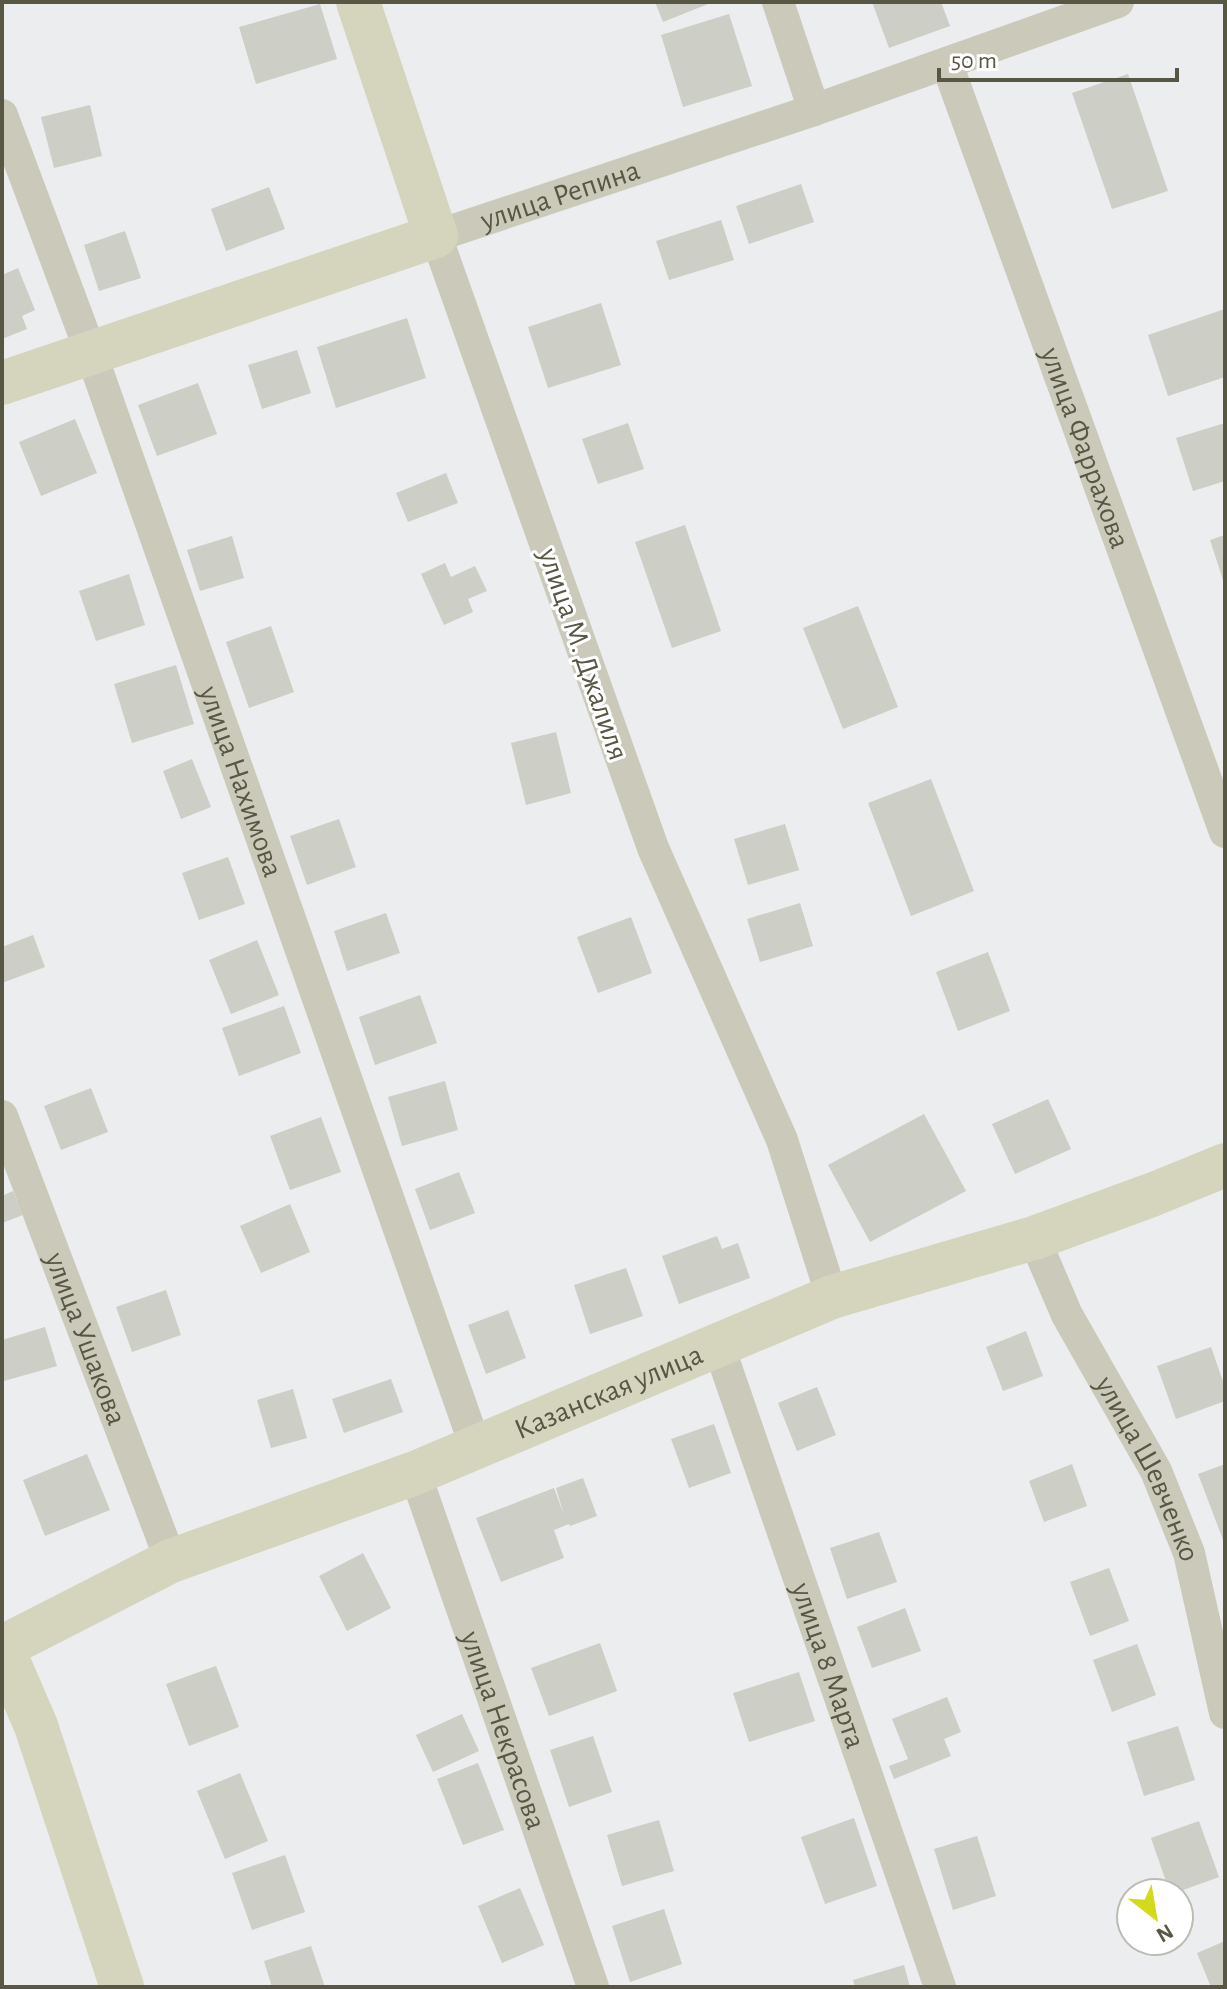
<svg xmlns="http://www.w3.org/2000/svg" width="1227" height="1989" font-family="'Alegreya Sans',sans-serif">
<rect width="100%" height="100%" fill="#ebedee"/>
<!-- building -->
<path fill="#cdcec5" d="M 655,2 L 713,2 L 663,22 Z
M 872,2 L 941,2 L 950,26 L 889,48 Z
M 320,4 L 337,59 L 256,84 L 239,27 Z
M 729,14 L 752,86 L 683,107 L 661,35 Z
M 1128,74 L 1168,191 L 1112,209 L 1072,93 Z
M 90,105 L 102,156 L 54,168 L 41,117 Z
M 801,184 L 814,222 L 749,244 L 736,206 Z
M 269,187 L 285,229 L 226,251 L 211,209 Z
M 721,220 L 734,260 L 669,280 L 656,241 Z
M 125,231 L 141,278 L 99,291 L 84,245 Z
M 18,268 L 35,310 L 22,316 L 27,329 L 2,339 L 2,275 Z
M 601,303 L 621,365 L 548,388 L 528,327 Z
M 1225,309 L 1225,377 L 1168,396 L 1148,335 Z
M 407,318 L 426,378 L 336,408 L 317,347 Z
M 297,350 L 311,393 L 262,409 L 248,365 Z
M 198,383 L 217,434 L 157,456 L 138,405 Z
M 75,419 L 97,473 L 41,496 L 19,442 Z
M 628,423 L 644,469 L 598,484 L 582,439 Z
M 1225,423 L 1225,481 L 1193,491 L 1176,438 Z
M 446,473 L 458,503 L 408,522 L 396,493 Z
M 685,525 L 721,631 L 672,648 L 635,542 Z
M 1225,535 L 1225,583 L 1224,583 L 1210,540 Z
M 232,536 L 244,578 L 200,591 L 187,550 Z
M 445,563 L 451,577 L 475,566 L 487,591 L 468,599 L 473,612 L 444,625 L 421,574 Z
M 129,574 L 145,625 L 96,641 L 79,591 Z
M 858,606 L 898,707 L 843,729 L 803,628 Z
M 271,626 L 294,692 L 249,708 L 226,642 Z
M 176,665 L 194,724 L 132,743 L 114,684 Z
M 556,732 L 571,793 L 526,805 L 511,743 Z
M 192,759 L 211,807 L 181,819 L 163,771 Z
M 931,779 L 974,891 L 911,916 L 868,803 Z
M 339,819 L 356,867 L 307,885 L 290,836 Z
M 785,824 L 799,870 L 748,885 L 734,839 Z
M 228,857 L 245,904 L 199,920 L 182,873 Z
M 800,903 L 813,946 L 760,962 L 747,919 Z
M 386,913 L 400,953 L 347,971 L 334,931 Z
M 631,917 L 652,973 L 598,993 L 577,937 Z
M 33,935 L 45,967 L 2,983 L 2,947 Z
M 257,940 L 279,995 L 231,1014 L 209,960 Z
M 988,952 L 1010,1011 L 958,1031 L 936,972 Z
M 420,995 L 437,1043 L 375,1065 L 359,1017 Z
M 284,1006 L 301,1053 L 239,1076 L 222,1028 Z
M 445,1081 L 458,1130 L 402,1146 L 388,1097 Z
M 91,1088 L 108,1132 L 61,1150 L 44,1106 Z
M 1048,1099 L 1071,1149 L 1015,1174 L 992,1124 Z
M 924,1114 L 966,1191 L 870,1242 L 828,1165 Z
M 321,1117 L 341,1172 L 290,1190 L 270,1136 Z
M 459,1172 L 475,1213 L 430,1230 L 415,1189 Z
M 13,1191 L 23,1215 L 2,1223 L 2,1196 Z
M 290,1204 L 310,1252 L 261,1273 L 240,1226 Z
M 717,1236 L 722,1249 L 738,1243 L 750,1278 L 679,1304 L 662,1256 Z
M 626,1268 L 643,1316 L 590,1334 L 574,1285 Z
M 166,1290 L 181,1335 L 132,1352 L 116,1307 Z
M 508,1310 L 526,1358 L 486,1374 L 468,1325 Z
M 45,1327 L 57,1366 L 4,1381 L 2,1373 L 2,1340 Z
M 1026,1331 L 1043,1376 L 1003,1391 L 986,1347 Z
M 1211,1347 L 1225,1387 L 1225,1401 L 1176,1419 L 1157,1366 Z
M 391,1379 L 403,1412 L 344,1433 L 332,1399 Z
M 817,1387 L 836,1435 L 797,1451 L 778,1403 Z
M 293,1389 L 307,1438 L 271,1448 L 257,1400 Z
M 714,1424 L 731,1473 L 689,1488 L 671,1439 Z
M 87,1454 L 110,1510 L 45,1536 L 23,1480 Z
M 1072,1464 L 1087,1506 L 1044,1522 L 1029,1481 Z
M 1225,1464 L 1225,1545 L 1198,1474 Z
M 583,1478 L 597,1516 L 570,1526 L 569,1524 L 554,1530 L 564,1558 L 501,1582 L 476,1518 L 554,1488 L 564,1515 L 556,1488 Z
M 879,1532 L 897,1582 L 847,1599 L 830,1548 Z
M 363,1553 L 391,1608 L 347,1631 L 319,1576 Z
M 1109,1568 L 1129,1621 L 1090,1636 L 1070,1582 Z
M 905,1608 L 921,1651 L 872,1668 L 857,1627 Z
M 600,1643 L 617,1691 L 549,1716 L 531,1668 Z
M 1137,1644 L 1156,1695 L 1112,1712 L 1093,1660 Z
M 216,1666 L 239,1727 L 189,1746 L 166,1684 Z
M 799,1672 L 815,1721 L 749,1742 L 733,1693 Z
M 947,1697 L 961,1732 L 944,1739 L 951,1756 L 894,1779 L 889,1766 L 908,1759 L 892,1719 Z
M 462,1714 L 479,1751 L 433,1772 L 416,1735 Z
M 1178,1726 L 1195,1780 L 1144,1796 L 1127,1742 Z
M 593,1736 L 612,1792 L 569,1807 L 550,1750 Z
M 478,1763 L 504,1830 L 463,1845 L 437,1779 Z
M 240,1773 L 268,1841 L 225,1859 L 197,1791 Z
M 854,1818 L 877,1886 L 825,1904 L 801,1837 Z
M 659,1820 L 674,1871 L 622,1886 L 607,1835 Z
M 1199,1821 L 1219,1877 L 1175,1893 L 1170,1893 L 1151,1838 Z
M 977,1836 L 996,1896 L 953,1910 L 934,1849 Z
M 285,1855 L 305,1912 L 252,1930 L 232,1873 Z
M 520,1888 L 544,1945 L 502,1963 L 478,1906 Z
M 664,1909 L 682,1964 L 630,1982 L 612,1926 Z
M 1225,1941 L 1225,1987 L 1211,1987 L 1197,1953 Z
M 311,1946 L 325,1987 L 272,1987 L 264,1961 Z
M 904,1965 L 910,1987 L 855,1987 L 853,1980 Z"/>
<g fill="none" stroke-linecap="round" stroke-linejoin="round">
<!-- street -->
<g stroke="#cbcaba" stroke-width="32">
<path d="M 778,2 L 814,110"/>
<path id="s1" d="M 947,64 L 1225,832"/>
<path id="s2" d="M 2,115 L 91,353 L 476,1448"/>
<path id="s3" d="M 2,1116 L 171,1561"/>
<path id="s4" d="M 1034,1238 L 1067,1315 L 1156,1471 L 1189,1553 L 1225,1713"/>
<path id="s5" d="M 832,1297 L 782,1140 L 653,848 L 436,236 L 814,110 L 1118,2"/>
<path id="s6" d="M 718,1344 L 940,1987"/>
<path id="s7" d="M 415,1473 L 593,1987"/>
</g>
<!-- secondary -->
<g stroke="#d5d5be" stroke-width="44">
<path d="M 2,383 L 436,236 L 358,2"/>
<path d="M 2,1647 L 36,1726 L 122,1987"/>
<path id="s8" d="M 3,1647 L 171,1561 L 415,1473 L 832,1297 L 1034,1238 L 1154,1194 L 1225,1165"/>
</g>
</g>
<g text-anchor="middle" stroke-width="6" stroke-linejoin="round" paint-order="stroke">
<!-- street labels -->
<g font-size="30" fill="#585744" stroke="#fff">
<text dy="10" stroke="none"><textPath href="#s5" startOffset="1264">улица Репина</textPath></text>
<text dy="10" stroke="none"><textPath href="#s1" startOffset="408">улица Фаррахова</textPath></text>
<text transform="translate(584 654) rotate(71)" y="10">улица М. Джалиля</text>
<text dy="10" stroke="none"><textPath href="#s2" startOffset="708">улица Нахимова</textPath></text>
<text dy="10" stroke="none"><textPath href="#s3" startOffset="238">улица Ушакова</textPath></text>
<text dy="10" stroke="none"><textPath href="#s8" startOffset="658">Казанская улица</textPath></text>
<text dy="10" stroke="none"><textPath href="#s4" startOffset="258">улица Шевченко</textPath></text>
<text dy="10" stroke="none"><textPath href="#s6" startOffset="340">улица 8 Марта</textPath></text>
<text dy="10" stroke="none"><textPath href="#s7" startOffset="272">улица Некрасова</textPath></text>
</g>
</g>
<!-- border -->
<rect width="1227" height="1989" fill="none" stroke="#585744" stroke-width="8"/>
<!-- north arrow -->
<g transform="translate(1155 1917) rotate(149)"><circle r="38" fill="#ffffff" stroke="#bcbcb4" stroke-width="2"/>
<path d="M0-6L14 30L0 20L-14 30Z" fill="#d3d91b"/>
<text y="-12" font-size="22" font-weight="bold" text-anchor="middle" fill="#585744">N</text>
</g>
<!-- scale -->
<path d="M939 68v12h238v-12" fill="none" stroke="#585744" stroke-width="4"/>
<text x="951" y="68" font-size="24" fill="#585744" stroke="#ffffff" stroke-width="6" paint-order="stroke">50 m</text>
</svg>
